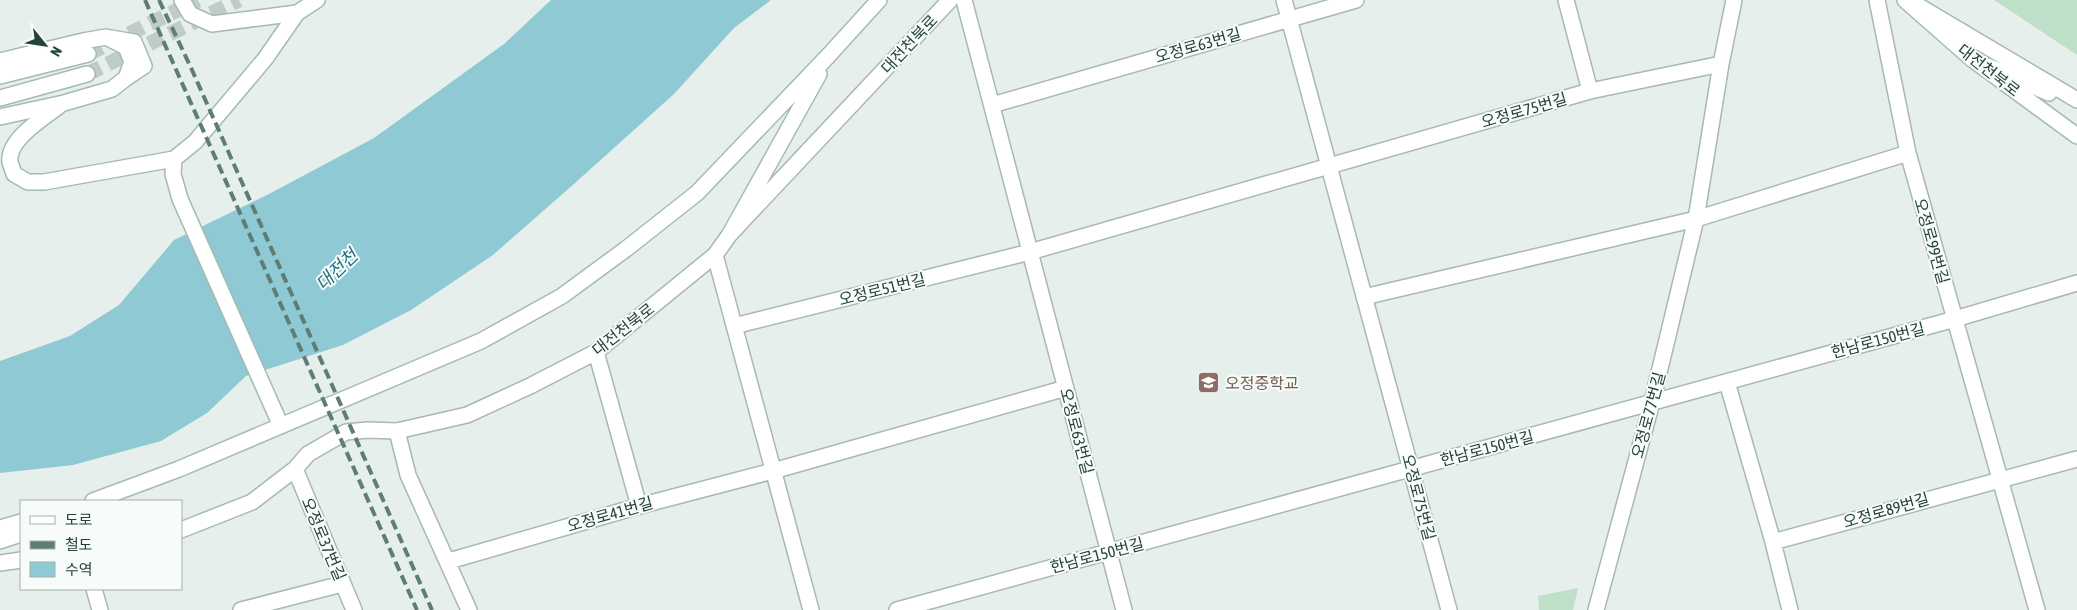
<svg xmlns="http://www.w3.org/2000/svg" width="2077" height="610" font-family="'Asap Condensed','Noto Sans KR',sans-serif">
<rect width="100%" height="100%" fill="#e6efeb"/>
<!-- green -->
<path fill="#bfe0c8" d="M 1994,0 L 2077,0 L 2077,55 Z
M 1578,588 L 1573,610 L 1539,610 L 1538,596 Z"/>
<!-- water -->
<path fill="#8ec9d4" d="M 551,0 L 771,0 L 734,28 L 674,94 L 575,183 L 493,255 L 411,310 L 343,345 L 246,376 L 207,413 L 161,441 L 73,465 L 0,473 L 0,361 L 70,336 L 119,305 L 174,240 L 269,194 L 374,138 L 504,44 Z"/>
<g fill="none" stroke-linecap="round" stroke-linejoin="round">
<!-- secondary-tunnel -->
<path stroke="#bfccc8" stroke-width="15" stroke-dasharray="15 8" stroke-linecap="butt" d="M 88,54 L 198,0
M 87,74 L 239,0"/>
<defs>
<path id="minor" d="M 182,0 L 190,14 L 212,24 L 297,13
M 964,0 L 1124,610
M 1284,0 L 1449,610
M 1566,0 L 1590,91
M 1877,0 L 1908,153 L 2037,610
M 111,38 L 134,42 L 144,66 L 126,78
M 992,105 L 1356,0
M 715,255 L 811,610
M 1364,297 L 1696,219 L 1908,153
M 734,326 L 1030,252 L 1590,91 L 1721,64
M 596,352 L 639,506
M 1727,382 L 1773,542 L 1790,610
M 397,431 L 408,475 L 469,610
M 1773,542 L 2077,459
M 449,561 L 639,506 L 773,471 L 1066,388
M 94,589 L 100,610
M 241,610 L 342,584
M 897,610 L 1955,319 L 2077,283
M 1596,610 L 1652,402 L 1696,219 L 1721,64 L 1734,0"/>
<path id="tertiary" d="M 1917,5 L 2077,100
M 1987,66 L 2049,93
M 295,469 L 354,610
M 181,530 L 252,502 L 295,469 L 308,454 L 346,432 L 368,430 L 397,431 L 467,415 L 530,386 L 596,352 L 715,255 L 730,234 L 950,0
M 0,563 L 21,560"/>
<path id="secondary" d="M 1905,0 L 1972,59 L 2077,136
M 0,61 L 83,41 L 106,37 L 126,47 L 132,62 L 126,78 L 112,89 L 64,103 L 0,117
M 0,76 L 88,54
M 0,98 L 87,74
M 59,106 C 43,118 7,140 10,162 C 11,166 13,170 14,174 L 28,182 L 44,182 L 174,159
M 730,234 L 819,74
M 281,426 L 180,199 L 173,174 L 174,159 L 195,142 L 265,59 L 297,13 L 317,0
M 93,501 L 179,469 L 481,341 L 562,296 L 626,249 L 697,193 L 829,55 L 879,0
M 0,528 L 21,522
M 0,541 L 21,534"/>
</defs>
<!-- minor casing -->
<use href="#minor" stroke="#a8b8b2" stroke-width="18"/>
<!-- tertiary casing -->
<use href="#tertiary" stroke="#a8b8b2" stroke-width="18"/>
<!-- secondary casing -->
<use href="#secondary" stroke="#a4bbb3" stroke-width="18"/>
<!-- minor -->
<use href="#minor" stroke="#fff" stroke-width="15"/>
<!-- tertiary -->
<use href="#tertiary" stroke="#fff" stroke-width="15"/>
<!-- secondary -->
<use href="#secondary" stroke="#fff" stroke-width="15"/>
<!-- rail -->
<path stroke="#5f7d75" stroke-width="4" stroke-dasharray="10 5" stroke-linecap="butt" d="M 145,0 L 417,610
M 159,0 L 192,70 L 432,610"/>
</g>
<!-- icons -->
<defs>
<symbol id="school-square" viewBox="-11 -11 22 22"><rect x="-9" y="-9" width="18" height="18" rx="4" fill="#8d6e63" stroke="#f7fbf9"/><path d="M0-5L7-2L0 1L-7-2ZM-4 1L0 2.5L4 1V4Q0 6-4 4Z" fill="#fff"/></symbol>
</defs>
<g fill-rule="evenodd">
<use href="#school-square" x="1196" y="370" width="25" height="25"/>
</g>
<g text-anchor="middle" stroke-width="4" stroke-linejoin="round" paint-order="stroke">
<!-- street labels -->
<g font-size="16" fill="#24423a" stroke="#f7fbf9">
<text transform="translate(909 44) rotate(-47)" y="6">대전천북로</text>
<text transform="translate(1198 45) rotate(-16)" y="6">오정로63번길</text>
<text transform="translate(1989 70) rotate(38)" y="6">대전천북로</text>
<text transform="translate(1524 110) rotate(-16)" y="6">오정로75번길</text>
<text transform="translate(1932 241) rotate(74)" y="6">오정로99번길</text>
<text transform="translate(882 289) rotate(-14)" y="6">오정로51번길</text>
<text transform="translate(623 329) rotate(-38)" y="6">대전천북로</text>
<text transform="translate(1878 340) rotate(-15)" y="6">한남로150번길</text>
<text transform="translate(1648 415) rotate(-75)" y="6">오정로77번길</text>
<text transform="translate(1077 431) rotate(75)" y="6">오정로63번길</text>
<text transform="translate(1487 448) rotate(-15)" y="6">한남로150번길</text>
<text transform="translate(1419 497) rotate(75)" y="6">오정로75번길</text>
<text transform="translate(1886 510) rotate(-16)" y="6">오정로89번길</text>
<text transform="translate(610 514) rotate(-16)" y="6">오정로41번길</text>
<text transform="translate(324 539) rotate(67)" y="6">오정로37번길</text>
<text transform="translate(1097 555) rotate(-15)" y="6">한남로150번길</text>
</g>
<!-- education labels -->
<g font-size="16" fill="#785e54" stroke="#f7fbf9" text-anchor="start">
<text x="1225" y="389">오정중학교</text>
</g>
<!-- water labels -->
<g font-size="18" font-style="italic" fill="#1c6f80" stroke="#f7fbf9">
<text transform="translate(337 270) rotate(-44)" y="6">대전천</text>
</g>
</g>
<!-- legend -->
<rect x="20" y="500" width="162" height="90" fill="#f7fbf9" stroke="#a3b1ad"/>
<rect x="30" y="516" width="25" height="8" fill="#ffffff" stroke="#a3b1ad"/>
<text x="65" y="525" font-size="15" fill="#24423a">도로</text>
<rect x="30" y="541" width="25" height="8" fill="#5f7d75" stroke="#a3b1ad"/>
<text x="65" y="550" font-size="15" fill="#24423a">철도</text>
<rect x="30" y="562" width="25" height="15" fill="#8ec9d4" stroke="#a3b1ad"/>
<text x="65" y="575" font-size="15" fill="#24423a">수역</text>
<!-- north arrow -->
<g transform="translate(45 45) rotate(120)" stroke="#f7fbf9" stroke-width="4" paint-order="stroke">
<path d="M0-4L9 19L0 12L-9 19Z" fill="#24423a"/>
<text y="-8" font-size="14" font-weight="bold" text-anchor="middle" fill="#24423a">N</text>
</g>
</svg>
